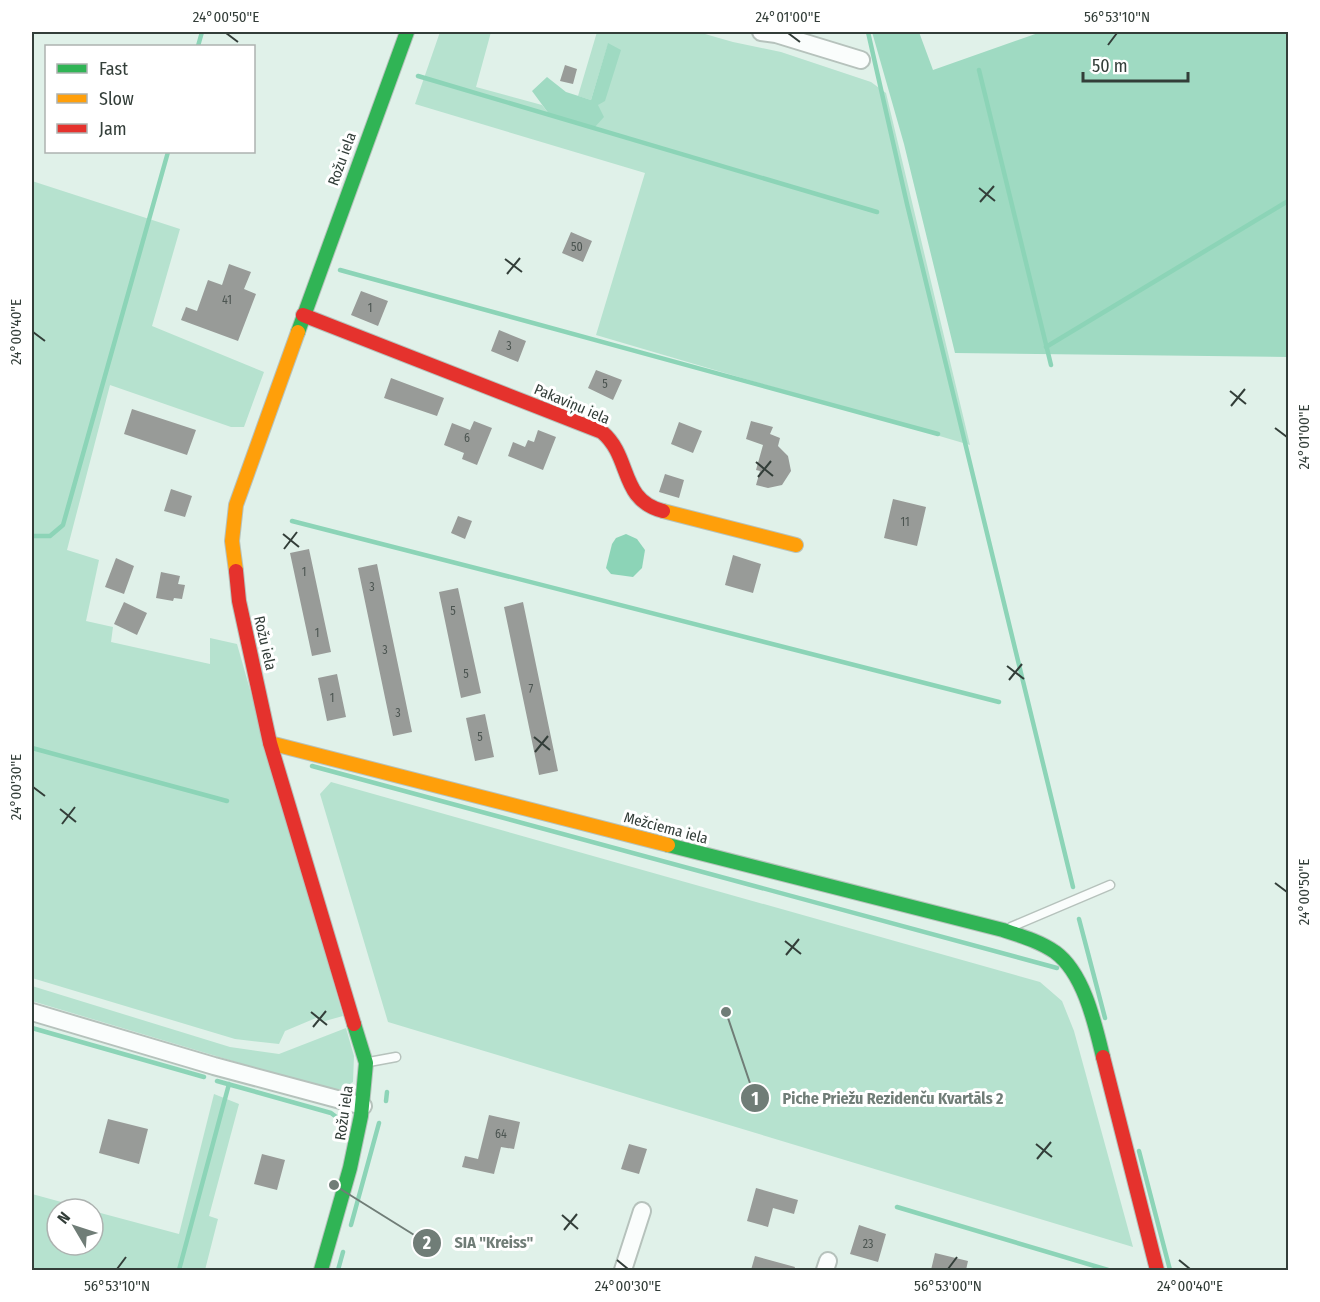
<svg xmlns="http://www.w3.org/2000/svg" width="1320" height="1302" font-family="'Fira Sans Condensed',sans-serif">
<rect width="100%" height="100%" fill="#e0f1e9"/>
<!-- green -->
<path fill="#b6e2cf" d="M 440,32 L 491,32 L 476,87 L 542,105 L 549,114 L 598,105 L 608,44 L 591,100 L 578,96 L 597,32 L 698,32 L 733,42 L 781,52 L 871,82 L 886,93 L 970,445 L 596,335 L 645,173 L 415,104 Z
M 32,181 L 180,229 L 152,326 L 264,372 L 244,427 L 231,427 L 110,385 L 67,550 L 99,560 L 86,621 L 113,627 L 111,642 L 210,664 L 210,638 L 237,644 L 343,1016 L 325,1021 L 316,1018 L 285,1031 L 279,1044 L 235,1039 L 32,978 Z
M 331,782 L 1040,982 L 1062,1001 L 1074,1031 L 1133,1247 L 388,1022 L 320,794 Z
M 32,986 L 230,1047 L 279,1054 L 346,1028 L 354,1056 L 353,1082 L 342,1089 L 326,1089 L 32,1001 Z
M 214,1094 L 239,1104 L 209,1216 L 218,1219 L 205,1270 L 32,1270 L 32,1194 L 87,1209 L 57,1209 L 57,1245 L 93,1245 L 93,1211 L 179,1234 Z"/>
<!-- forest -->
<path fill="#9fdac2" d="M 872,32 L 919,32 L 933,70 L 1041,32 L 1288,32 L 1288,357 L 955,353 L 904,144 Z
M 608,43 L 621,50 L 605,101 L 598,105 L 604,117 L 594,128 L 549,114 L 532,91 L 547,77 L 566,92 L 591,100 Z"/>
<!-- water -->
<path fill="#8cd4b7" d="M 626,534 L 637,539 L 645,550 L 642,568 L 633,577 L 611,574 L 606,568 L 612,544 L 616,538 Z"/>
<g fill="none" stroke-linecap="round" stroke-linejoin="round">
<!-- stream -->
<path stroke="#8cd4b7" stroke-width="4.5" d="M 868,32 L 907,204 L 1073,887
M 198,46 L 202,32
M 979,70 L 1051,365
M 418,76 L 877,212
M 340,270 L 938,434
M 1046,347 L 1288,201
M 292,521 L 999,702
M 32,536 L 50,536 L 63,525 L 168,152
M 32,748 L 227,801
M 312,766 L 1057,968
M 1079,919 L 1105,1018
M 32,1028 L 204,1077
M 217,1081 L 331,1113 L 343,1122
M 386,1101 L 387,1092
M 1139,1151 L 1170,1270
M 897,1207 L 1108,1270
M 351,1225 L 379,1123
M 179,1270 L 229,1084
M 338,1270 L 343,1252"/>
</g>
<!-- building -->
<path fill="#989b98" d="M 565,65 L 577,69 L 573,84 L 560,81 Z
M 571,232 L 592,241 L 583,262 L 562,253 Z
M 229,264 L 251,272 L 244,289 L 256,294 L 238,341 L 181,320 L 186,307 L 197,311 L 208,280 L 222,285 Z
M 361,291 L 388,301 L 378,326 L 351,315 Z
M 499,330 L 526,341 L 518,362 L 491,351 Z
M 596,370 L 622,380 L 613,400 L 588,388 Z
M 391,378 L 444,398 L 437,416 L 384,398 Z
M 132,409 L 196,430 L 187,455 L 124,434 Z
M 474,421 L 492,428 L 477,465 L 462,459 L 464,453 L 444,445 L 452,423 L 470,430 Z
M 751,421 L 773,427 L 770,434 L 780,438 L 778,446 L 788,456 L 791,471 L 782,485 L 768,488 L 756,485 L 760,471 L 756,470 L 763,445 L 746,439 Z
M 679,422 L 702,431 L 693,453 L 671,444 Z
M 538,430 L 556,437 L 543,470 L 508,456 L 513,442 L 525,447 L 528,440 L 534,442 Z
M 665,474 L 684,480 L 679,498 L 659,492 Z
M 171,489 L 192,496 L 185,517 L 164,511 Z
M 893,499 L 926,507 L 917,546 L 884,538 Z
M 458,516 L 472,521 L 465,539 L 451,533 Z
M 309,549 L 331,652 L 312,656 L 290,553 Z
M 733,555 L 761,564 L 753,593 L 725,585 Z
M 116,558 L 134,566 L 124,594 L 105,587 Z
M 377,564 L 412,732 L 393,736 L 358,568 Z
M 161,572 L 180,576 L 178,584 L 185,585 L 182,599 L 174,598 L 173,601 L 156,598 Z
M 458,588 L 481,693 L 461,698 L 439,592 Z
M 124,602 L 147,613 L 137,635 L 114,624 Z
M 523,602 L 558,771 L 539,775 L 504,607 Z
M 337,674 L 346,717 L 327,721 L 318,678 Z
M 485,714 L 494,757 L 475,761 L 466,718 Z
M 489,1115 L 520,1122 L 514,1149 L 501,1147 L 494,1174 L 462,1167 L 465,1156 L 478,1159 Z
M 108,1119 L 148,1129 L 139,1164 L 99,1153 Z
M 629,1144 L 647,1149 L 639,1174 L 621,1169 Z
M 262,1154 L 285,1160 L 277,1190 L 254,1184 Z
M 756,1188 L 798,1200 L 794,1214 L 773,1208 L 768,1227 L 747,1221 Z
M 859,1225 L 886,1234 L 878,1262 L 850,1254 Z
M 935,1253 L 968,1261 L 966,1270 L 931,1270 Z
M 755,1256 L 795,1267 L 794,1270 L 751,1270 Z"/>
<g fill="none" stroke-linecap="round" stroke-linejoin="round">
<defs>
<path id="lane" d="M 1011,927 L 1110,885
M 369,1062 L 396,1057"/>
<path id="street" d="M 761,32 L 776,34 L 861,60
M 32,1012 L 214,1066 L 363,1106
M 623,1270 L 642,1211
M 825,1270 L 828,1261"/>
<path id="fast" d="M 298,332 L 407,32
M 668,845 L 1003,930 C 1021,936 1039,941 1055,952 C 1084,973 1095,1024 1103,1057
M 321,1270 L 350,1168 L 361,1116 L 366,1063 L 354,1024"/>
<path id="slow" d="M 663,511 L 796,545
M 236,571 L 232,541 L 236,505 L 298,332
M 270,743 L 668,845"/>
<path id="jam" d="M 303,315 L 602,432 C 632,457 619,500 663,511
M 236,571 L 239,601 L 270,743 L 354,1024
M 1103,1057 L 1157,1270"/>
</defs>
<!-- lane casing -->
<use href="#lane" stroke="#b6c2bc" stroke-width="11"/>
<!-- street casing -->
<use href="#street" stroke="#b6c2bc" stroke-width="20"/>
<!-- fast casing -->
<use href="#fast" stroke="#b6c2bc" stroke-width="16"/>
<!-- slow casing -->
<use href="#slow" stroke="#b6c2bc" stroke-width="16"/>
<!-- jam casing -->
<use href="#jam" stroke="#b6c2bc" stroke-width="16"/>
<!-- lane -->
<use href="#lane" stroke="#fafdfc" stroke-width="8"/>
<!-- street -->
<use href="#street" stroke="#fafdfc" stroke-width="16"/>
<!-- fast -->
<use href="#fast" stroke="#30b455" stroke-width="14"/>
<!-- slow -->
<use href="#slow" stroke="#ff9f0a" stroke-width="14"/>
<!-- jam -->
<use href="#jam" stroke="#e5322d" stroke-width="14"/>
</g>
<!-- ticks -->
<path fill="none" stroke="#333e39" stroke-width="2" d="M 226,33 L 238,42M 788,33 L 800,42M 1108,45 L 1117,33M 979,188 L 995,201M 980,202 L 994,186M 505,259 L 522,272M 507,274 L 520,258M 33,332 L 45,341M 1230,391 L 1246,404M 1231,406 L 1245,389M 1275,428 L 1287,437M 756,462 L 773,476M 758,477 L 771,461M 283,534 L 299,547M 284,549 L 297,532M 1007,666 L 1024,679M 1009,680 L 1022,664M 534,737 L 550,750M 535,752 L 548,736M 33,787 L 45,796M 60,809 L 76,822M 62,824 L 75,807M 1275,883 L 1287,892M 785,941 L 801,954M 786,955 L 799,939M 311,1012 L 327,1025M 313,1027 L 326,1011M 1036,1144 L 1052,1157M 1037,1159 L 1051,1142M 562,1215 L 578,1229M 564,1230 L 577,1214M 617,1260 L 628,1269M 1179,1260 L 1190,1269M 117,1269 L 126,1257M 948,1269 L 957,1257"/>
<g text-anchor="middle" stroke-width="6" stroke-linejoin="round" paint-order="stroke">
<!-- number labels -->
<g font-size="12" fill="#4c5551">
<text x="577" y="251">50</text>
<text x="227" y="304">41</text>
<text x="370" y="312">1</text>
<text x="509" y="350">3</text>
<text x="605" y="388">5</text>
<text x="467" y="442">6</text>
<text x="905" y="526">11</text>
<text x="304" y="576">1</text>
<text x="372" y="591">3</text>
<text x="453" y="615">5</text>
<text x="317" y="637">1</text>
<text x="385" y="654">3</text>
<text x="466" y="678">5</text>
<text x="531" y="693">7</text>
<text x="332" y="702">1</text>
<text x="398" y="717">3</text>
<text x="480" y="741">5</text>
<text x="501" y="1138">64</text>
<text x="868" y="1248">23</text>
</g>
<!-- street labels -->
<g font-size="15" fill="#333e39" stroke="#fff">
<text transform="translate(342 159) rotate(-70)" y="5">Rožu iela</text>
<text transform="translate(572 404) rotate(23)" y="5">Pakaviņu iela</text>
<text transform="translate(265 643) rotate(77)" y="5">Rožu iela</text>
<text transform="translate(666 828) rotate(15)" y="5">Mežciema iela</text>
<text transform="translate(344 1113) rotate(-82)" y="5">Rožu iela</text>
</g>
</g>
<!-- callouts -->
<path fill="none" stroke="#707d77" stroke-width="2" d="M726 1012L755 1098M334 1185L427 1243"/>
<g fill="#707d77" stroke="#fff" stroke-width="2">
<circle cx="726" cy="1012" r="6"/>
<circle cx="334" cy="1185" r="6"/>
<circle cx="755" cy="1098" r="15"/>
<circle cx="427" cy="1243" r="15"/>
</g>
<g font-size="18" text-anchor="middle" font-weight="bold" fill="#fff">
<text x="755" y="1105">1</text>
<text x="427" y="1249">2</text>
</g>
<g font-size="16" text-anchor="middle" font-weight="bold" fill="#707d77" stroke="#fff" stroke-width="6" stroke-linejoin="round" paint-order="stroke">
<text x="893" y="1104">Piche Priežu Rezidenču Kvartāls 2</text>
<text x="494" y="1248">SIA "Kreiss"</text>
</g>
<!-- border -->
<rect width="1320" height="1302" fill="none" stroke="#ffffff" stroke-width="66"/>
<!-- legend -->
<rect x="45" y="45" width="210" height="108" fill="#ffffff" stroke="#adb2b0" stroke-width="1.5"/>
<rect x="57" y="64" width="30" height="9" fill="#30b455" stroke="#adb2b0" stroke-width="1.5"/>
<text x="99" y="75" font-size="18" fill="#333e39">Fast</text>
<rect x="57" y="94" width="30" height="9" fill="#ff9f0a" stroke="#adb2b0" stroke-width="1.5"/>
<text x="99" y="105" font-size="18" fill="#333e39">Slow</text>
<rect x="57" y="124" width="30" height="9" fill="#e5322d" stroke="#adb2b0" stroke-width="1.5"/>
<text x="99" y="135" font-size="18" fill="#333e39">Jam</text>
<!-- north arrow -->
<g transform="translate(75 1227) rotate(309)"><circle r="28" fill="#ffffff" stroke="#adb2b0" stroke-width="1.5"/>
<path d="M0-4.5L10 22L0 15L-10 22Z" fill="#707d77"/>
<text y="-9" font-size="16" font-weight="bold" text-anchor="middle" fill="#333e39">N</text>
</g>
<!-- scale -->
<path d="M1083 72v9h105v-9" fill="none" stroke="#333e39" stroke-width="3"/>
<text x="1092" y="72" font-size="18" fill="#333e39" stroke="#ffffff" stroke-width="4.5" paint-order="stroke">50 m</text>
<rect x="33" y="33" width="1254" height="1236" fill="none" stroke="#333e39" stroke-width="2"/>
<g font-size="15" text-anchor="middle" fill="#333e39">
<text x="226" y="22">24°00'50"E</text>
<text x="788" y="22">24°01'00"E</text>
<text x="1117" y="22">56°53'10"N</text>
<text transform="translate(16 332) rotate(-90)" y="5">24°00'40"E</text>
<text transform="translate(1304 437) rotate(-90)" y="5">24°01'00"E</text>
<text transform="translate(16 787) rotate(-90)" y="5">24°00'30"E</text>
<text transform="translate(1304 892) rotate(-90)" y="5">24°00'50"E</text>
<text x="117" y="1291">56°53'10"N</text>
<text x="628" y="1291">24°00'30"E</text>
<text x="948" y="1291">56°53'00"N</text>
<text x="1190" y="1291">24°00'40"E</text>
</g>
</svg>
